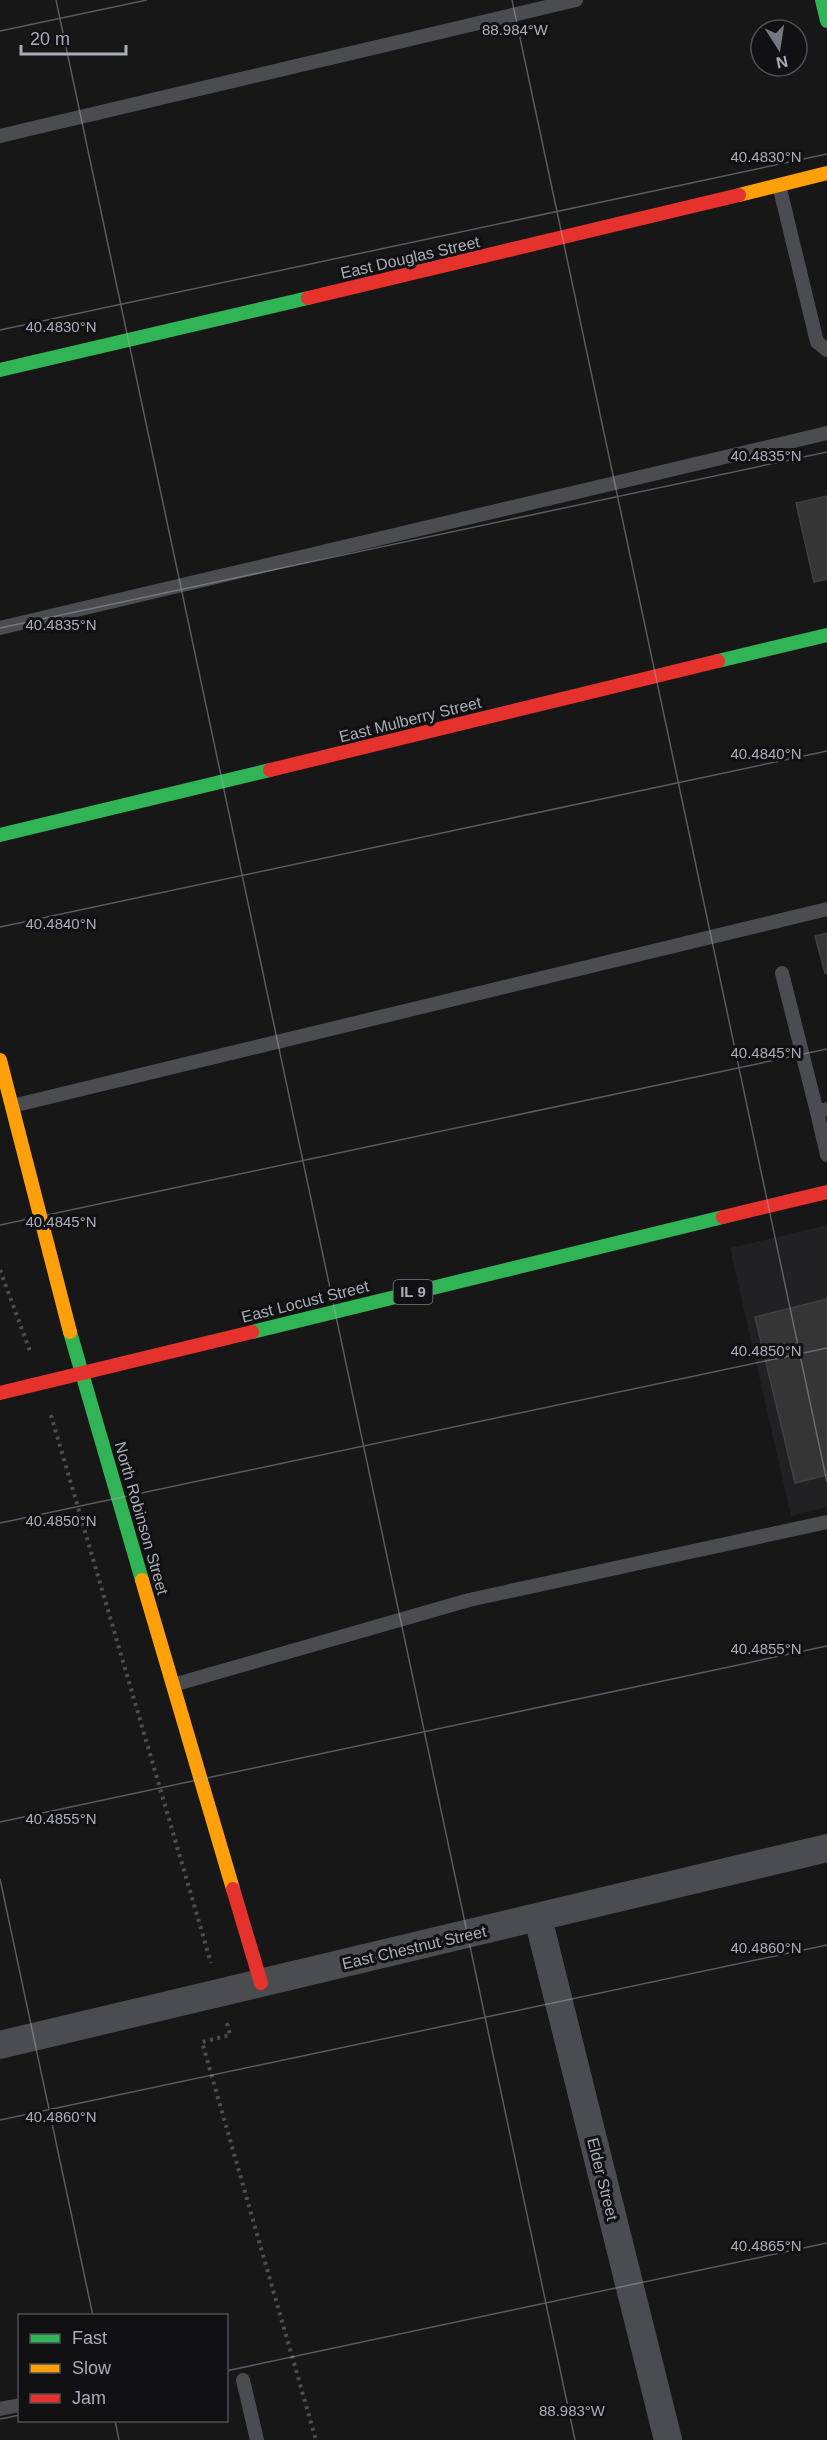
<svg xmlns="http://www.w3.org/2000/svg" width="827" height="2440" font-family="Arial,sans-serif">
<rect width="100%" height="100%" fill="#171717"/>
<!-- built -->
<path fill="#212123" d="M 827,1225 L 827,1507 L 791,1516 L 730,1248 Z"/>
<!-- building -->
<path fill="#353536" stroke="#3f4043" stroke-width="1.5" d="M 827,496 L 827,579 L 814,582 L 796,503 Z
M 827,933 L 827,973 L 825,973 L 815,936 Z
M 827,1299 L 827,1475 L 795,1483 L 755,1317 Z"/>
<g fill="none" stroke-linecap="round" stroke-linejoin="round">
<!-- path -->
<path stroke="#4d4e52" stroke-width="4" stroke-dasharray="3 4.5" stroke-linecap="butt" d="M 0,1270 L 30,1351
M 51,1415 L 211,1963
M 227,2023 L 230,2035 L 202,2042 L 316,2440"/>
<!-- lane -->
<path stroke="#4b4c50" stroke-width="14" d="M 0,136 L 576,0
M 779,185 L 817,342 L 827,350
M 0,628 L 827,433
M 782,973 L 817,1112
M 12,1106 L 827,909
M 827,1109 L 817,1112 L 827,1155
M 173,1685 L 469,1600 L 827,1522
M 243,2380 L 257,2440
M 0,2409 L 20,2405"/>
<!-- street -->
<path stroke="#4b4c50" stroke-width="28" d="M 538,1918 L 668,2440
M 0,2045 L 827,1848"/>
<!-- fast -->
<path stroke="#30b455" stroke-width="14" d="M 822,0 L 827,21
M 0,370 L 308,298
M 718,661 L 827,635
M 0,835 L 270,770
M 70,1332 L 142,1580
M 252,1332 L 723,1217"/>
<!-- slow -->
<path stroke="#ff9f0a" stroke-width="14" d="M 739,195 L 827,173
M 0,1060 L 70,1332
M 142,1580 L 233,1889"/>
<!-- jam -->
<path stroke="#e5322d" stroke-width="14" d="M 308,298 L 739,195
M 270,770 L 718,661
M 723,1217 L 827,1192
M 0,1393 L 252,1332
M 233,1889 L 261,1983"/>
</g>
<!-- ticks -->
<path fill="none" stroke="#a8adb8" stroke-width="1.5" stroke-opacity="0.45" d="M 56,0 L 575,2440M 512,0 L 827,1482M 0,31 L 147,0M 0,330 L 827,154M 0,628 L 827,452M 0,927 L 827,751M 0,1225 L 827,1049M 0,1523 L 827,1348M 0,1822 L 827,1646M 0,1879 L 93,2316M 0,2120 L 827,1945M 226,2371 L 827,2243M 0,2419 L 20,2415M 115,2420 L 119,2440"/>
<g text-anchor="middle" stroke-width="6" stroke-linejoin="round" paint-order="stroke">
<!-- shield labels -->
<rect fill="#111113" stroke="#7b7e86" stroke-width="1.5" x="393.5" y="1280" width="39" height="24" rx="4.5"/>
<g font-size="15" font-weight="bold" fill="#a8adb8">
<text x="413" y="1297">IL 9</text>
</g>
<!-- street labels -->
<g font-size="16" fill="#a8adb8" stroke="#111113">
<text transform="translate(410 257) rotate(-13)" y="6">East Douglas Street</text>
<text transform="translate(410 719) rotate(-14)" y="6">East Mulberry Street</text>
<text transform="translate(305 1301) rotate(-14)" y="6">East Locust Street</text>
<text transform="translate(142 1518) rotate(74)" y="6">North Robinson Street</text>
<text transform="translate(414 1947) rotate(-13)" y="6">East Chestnut Street</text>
<text transform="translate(603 2179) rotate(76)" y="6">Elder Street</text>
</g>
</g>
<g font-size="15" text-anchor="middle" fill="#a8adb8" stroke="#111113" stroke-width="6" stroke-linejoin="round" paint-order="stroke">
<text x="515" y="35">88.984°W</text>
<text x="766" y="162">40.4830°N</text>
<text x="61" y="332">40.4830°N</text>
<text x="766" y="461">40.4835°N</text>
<text x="61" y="630">40.4835°N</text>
<text x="766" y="759">40.4840°N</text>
<text x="61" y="929">40.4840°N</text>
<text x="766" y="1058">40.4845°N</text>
<text x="61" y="1227">40.4845°N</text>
<text x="766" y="1356">40.4850°N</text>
<text x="61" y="1526">40.4850°N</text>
<text x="766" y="1654">40.4855°N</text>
<text x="61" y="1824">40.4855°N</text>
<text x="766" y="1953">40.4860°N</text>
<text x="61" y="2122">40.4860°N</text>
<text x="766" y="2251">40.4865°N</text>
<text x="572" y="2416">88.983°W</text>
</g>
<!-- legend -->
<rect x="18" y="2314" width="210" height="108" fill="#111113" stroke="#4d4f55" stroke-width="1.5"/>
<rect x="30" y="2334" width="30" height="9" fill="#30b455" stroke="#4d4f55" stroke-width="1.5"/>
<text x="72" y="2344" font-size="18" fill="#a8adb8">Fast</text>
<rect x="30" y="2364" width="30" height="9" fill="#ff9f0a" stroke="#4d4f55" stroke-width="1.5"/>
<text x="72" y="2374" font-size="18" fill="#a8adb8">Slow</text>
<rect x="30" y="2394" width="30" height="9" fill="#e5322d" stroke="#4d4f55" stroke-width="1.5"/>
<text x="72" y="2404" font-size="18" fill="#a8adb8">Jam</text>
<!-- north arrow -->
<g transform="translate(779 48) rotate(168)"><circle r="28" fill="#111113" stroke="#4d4f55" stroke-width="1.5"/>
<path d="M0-4.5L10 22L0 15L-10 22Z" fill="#757880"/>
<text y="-9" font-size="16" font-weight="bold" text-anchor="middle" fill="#a8adb8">N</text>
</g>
<!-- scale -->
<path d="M21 45v9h105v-9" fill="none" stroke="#a8adb8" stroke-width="3"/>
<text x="30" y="45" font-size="18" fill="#a8adb8" stroke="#111113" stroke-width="4.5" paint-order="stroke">20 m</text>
</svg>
